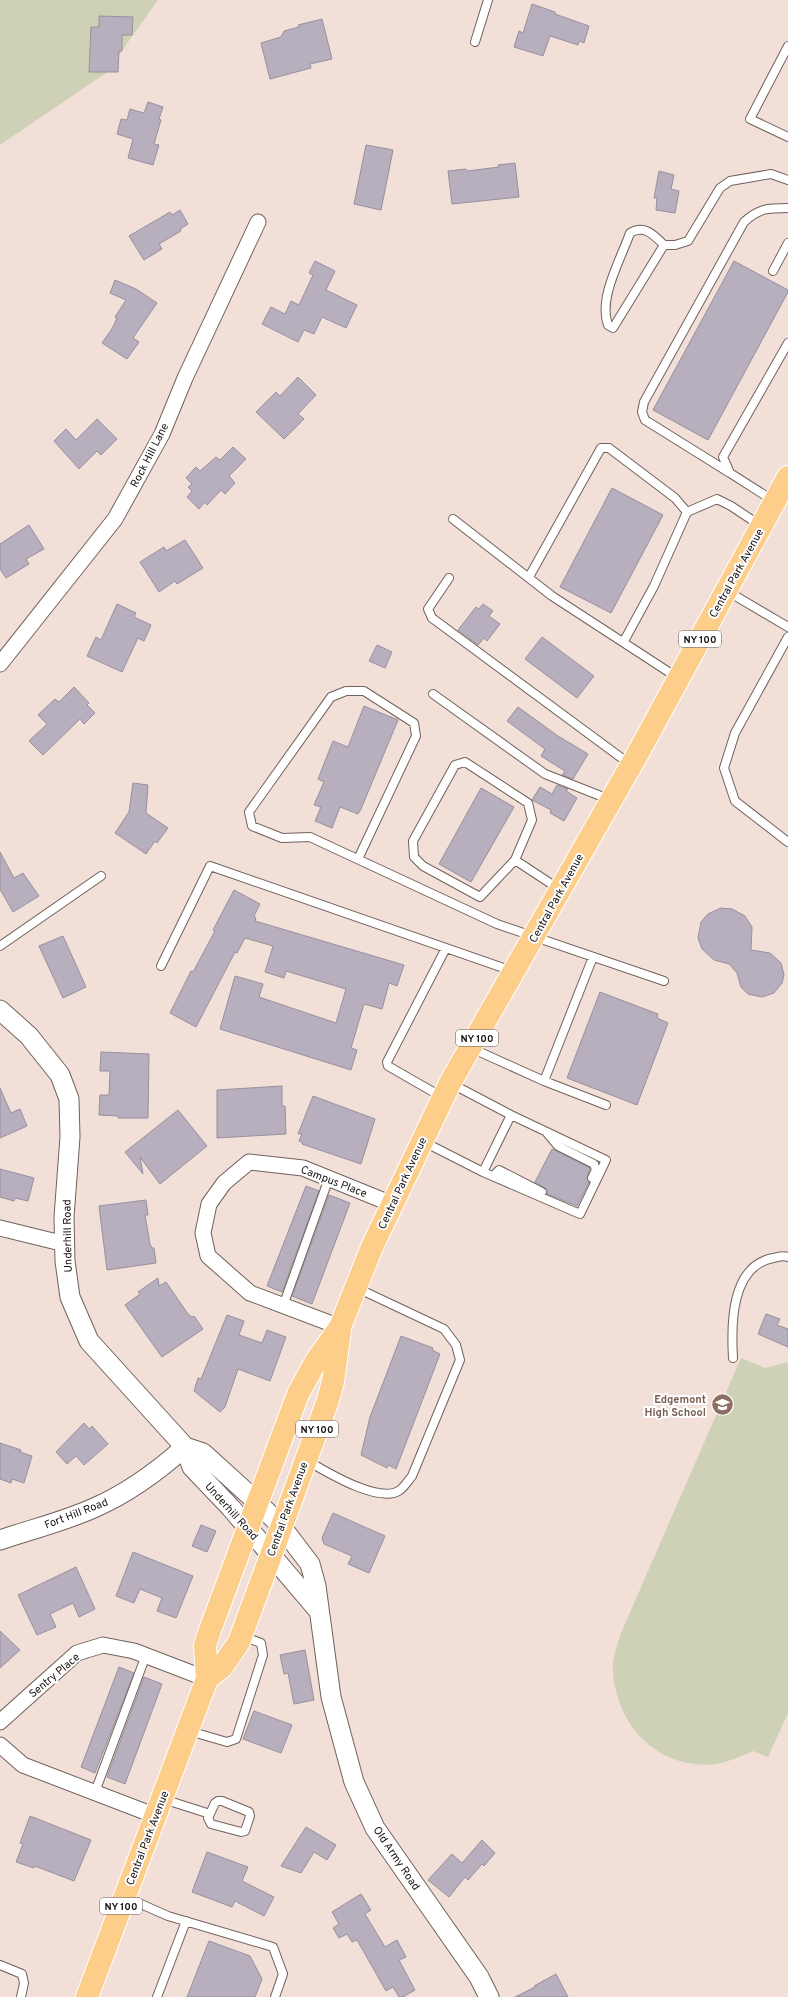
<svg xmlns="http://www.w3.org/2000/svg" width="788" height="1997" font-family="Overpass,sans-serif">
<rect width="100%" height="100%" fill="#f1dfd8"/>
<!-- green -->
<path fill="#ced1b6" d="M 0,0 L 158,0 L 106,73 L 0,145 Z
M 741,1358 L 765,1368 L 788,1362 L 788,1713 L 768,1757 L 753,1751 C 741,1756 729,1762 716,1764 C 659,1770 617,1727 613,1672 C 612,1658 617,1646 621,1633 Z"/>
<!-- building -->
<path fill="#b7afbe" stroke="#98909e" d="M 532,4 L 555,12 L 555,14 L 589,26 L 584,43 L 579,41 L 578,45 L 550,36 L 543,56 L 514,47 L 519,31 L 523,33 Z
M 99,16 L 133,17 L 132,35 L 122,35 L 122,51 L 119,51 L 118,72 L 89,72 L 91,27 L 99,27 Z
M 322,19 L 332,59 L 310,64 L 311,68 L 270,79 L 261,43 L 281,37 L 284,31 L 299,27 L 298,25 Z
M 148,102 L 163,107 L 159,119 L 161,120 L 154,144 L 159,145 L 153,165 L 128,158 L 133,139 L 117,134 L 121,119 L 127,120 L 130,109 L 144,113 Z
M 366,145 L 393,150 L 381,210 L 354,204 Z
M 515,163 L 519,197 L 452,204 L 448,171 L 466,169 L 467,171 L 499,167 L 498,165 Z
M 659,171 L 674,175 L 671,189 L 679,191 L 675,213 L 656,210 L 657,198 L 654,198 Z
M 180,210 L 188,224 L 180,229 L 181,231 L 159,244 L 162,249 L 144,260 L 129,236 L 170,212 L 172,215 Z
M 315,261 L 335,271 L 326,290 L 357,305 L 346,328 L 322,317 L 314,334 L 304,330 L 298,342 L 262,324 L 271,307 L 285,314 L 291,301 L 299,305 L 313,275 L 309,273 Z
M 734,261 L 788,290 L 788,292 L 708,440 L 653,410 Z
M 115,280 L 136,289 L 157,303 L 133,338 L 139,342 L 127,359 L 102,343 L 113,327 L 117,318 L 115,317 L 126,300 L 110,293 Z
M 298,377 L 316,395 L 298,414 L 304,419 L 284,439 L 256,412 L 276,392 L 280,396 Z
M 97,419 L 117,439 L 101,455 L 97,451 L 79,469 L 54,441 L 66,429 L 76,440 Z
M 233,447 L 246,459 L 229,476 L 235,483 L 225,494 L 221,490 L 207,505 L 205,502 L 199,509 L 187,497 L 192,491 L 188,487 L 192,484 L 186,478 L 196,467 L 200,471 L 216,457 L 220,460 Z
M 612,488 L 663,515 L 611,613 L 560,587 Z
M 29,525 L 44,549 L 26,559 L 29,564 L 6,578 L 0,569 L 0,544 Z
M 185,540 L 203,568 L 177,584 L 175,581 L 159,592 L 140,562 L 164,547 L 166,551 Z
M 117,604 L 136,613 L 134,617 L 151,625 L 144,641 L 138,638 L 122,672 L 87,656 L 96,637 L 101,640 Z
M 483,604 L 493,611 L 489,616 L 500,624 L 487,641 L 484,638 L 478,645 L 458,630 L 476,607 L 479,609 Z
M 542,637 L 594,676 L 577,698 L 525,659 Z
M 377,645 L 392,652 L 385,668 L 369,661 Z
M 74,687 L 89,703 L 87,705 L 95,713 L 84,724 L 80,719 L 43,755 L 29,741 L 47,724 L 38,715 L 55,699 L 59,702 Z
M 364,706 L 398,720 L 361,809 L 358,814 L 340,807 L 332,828 L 315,821 L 321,807 L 314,805 L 324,782 L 318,779 L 333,741 L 348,747 Z
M 518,707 L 558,736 L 588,754 L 573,779 L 562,775 L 565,771 L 541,756 L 545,749 L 507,721 Z
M 133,783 L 148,785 L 146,813 L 168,828 L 157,843 L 155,841 L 146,854 L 115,833 L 129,812 Z
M 557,785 L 568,789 L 566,791 L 577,798 L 564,821 L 550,813 L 551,810 L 532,800 L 540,787 L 552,794 Z
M 481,788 L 514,807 L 471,882 L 439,864 Z
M 0,852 L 14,878 L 23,873 L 39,896 L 13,912 L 0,889 Z
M 234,890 L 260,904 L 254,916 L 256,918 L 255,921 L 404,965 L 397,986 L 389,983 L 382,1009 L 364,1004 L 351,1048 L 357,1050 L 351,1070 L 220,1029 L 235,976 L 263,984 L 259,997 L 336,1023 L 346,989 L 286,971 L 284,978 L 265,972 L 273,946 L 245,938 L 237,953 L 235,952 L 196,1027 L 170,1013 L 191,971 L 193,972 L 215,931 L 213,930 Z
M 721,908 L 732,909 L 745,916 L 752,927 L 751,950 L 770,953 L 781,963 L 784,975 L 782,983 L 774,993 L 762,997 L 748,994 L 741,987 L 737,973 L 729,964 L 714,960 L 702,949 L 698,938 L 701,922 L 708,914 Z
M 63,936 L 86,987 L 63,998 L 39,946 Z
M 600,992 L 658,1014 L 657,1018 L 668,1023 L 637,1105 L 567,1078 Z
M 101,1052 L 149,1054 L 148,1118 L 118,1118 L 119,1116 L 99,1115 L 100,1095 L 109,1095 L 110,1071 L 100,1071 Z
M 282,1086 L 282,1106 L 285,1106 L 286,1134 L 217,1138 L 217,1090 Z
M 0,1088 L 11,1113 L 20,1109 L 27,1126 L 0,1138 Z
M 313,1096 L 375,1119 L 361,1164 L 302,1144 L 303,1143 L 299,1141 L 302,1134 L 298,1134 Z
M 178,1110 L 207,1146 L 160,1184 L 140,1157 L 143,1174 L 125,1152 Z
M 552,1149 L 590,1168 L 587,1178 L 589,1182 L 577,1206 L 547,1194 L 546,1189 L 535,1182 Z
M 0,1169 L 34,1178 L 28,1201 L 15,1198 L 14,1201 L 0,1197 Z
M 306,1186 L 319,1191 L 282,1292 L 267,1286 Z
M 329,1195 L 350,1203 L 312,1304 L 292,1296 Z
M 146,1200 L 148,1215 L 145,1215 L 150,1244 L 152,1248 L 154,1248 L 156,1263 L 107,1270 L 99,1206 Z
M 158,1278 L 159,1286 L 166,1282 L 188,1314 L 192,1317 L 194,1316 L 203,1329 L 162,1357 L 125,1305 L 140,1294 L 138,1292 Z
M 766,1314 L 780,1319 L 777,1325 L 788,1329 L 788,1347 L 758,1334 Z
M 227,1315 L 244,1321 L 239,1335 L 262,1343 L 267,1330 L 286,1337 L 270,1381 L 238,1369 L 225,1407 L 220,1412 L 194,1391 L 198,1378 L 201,1379 Z
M 401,1336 L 433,1348 L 432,1350 L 440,1354 L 396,1469 L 388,1465 L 387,1468 L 361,1455 L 370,1417 Z
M 84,1423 L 89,1429 L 92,1426 L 108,1444 L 84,1465 L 76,1456 L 67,1464 L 56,1452 Z
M 0,1443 L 21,1450 L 20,1452 L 32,1456 L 24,1483 L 12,1479 L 11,1483 L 0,1479 Z
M 333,1513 L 385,1536 L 369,1573 L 348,1564 L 352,1556 L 324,1544 L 322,1538 Z
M 201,1525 L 216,1531 L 207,1552 L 192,1546 Z
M 133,1552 L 193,1576 L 176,1618 L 157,1611 L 162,1598 L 140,1589 L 134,1603 L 116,1596 Z
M 76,1567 L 95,1609 L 79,1617 L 73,1603 L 50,1614 L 56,1627 L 37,1635 L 18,1595 Z
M 0,1631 L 20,1650 L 0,1668 Z
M 305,1650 L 314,1700 L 294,1704 L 288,1673 L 284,1674 L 280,1655 Z
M 119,1667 L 134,1673 L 95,1773 L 81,1767 Z
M 144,1677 L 162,1684 L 125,1784 L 107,1777 Z
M 254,1711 L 292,1725 L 281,1753 L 243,1739 Z
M 30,1816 L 91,1840 L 74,1881 L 35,1866 L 34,1868 L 16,1862 L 23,1844 L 20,1843 Z
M 306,1827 L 336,1845 L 327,1860 L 314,1852 L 301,1873 L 281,1866 Z
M 482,1840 L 495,1853 L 484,1866 L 482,1864 L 468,1880 L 465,1877 L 449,1897 L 428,1880 L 452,1854 L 462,1863 Z
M 207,1852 L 248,1867 L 242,1881 L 274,1897 L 264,1916 L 235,1901 L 232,1907 L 192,1892 Z
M 361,1894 L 371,1910 L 365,1914 L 385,1947 L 397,1940 L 406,1957 L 399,1960 L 415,1990 L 403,1997 L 399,1997 L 393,1987 L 386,1991 L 357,1940 L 352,1942 L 347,1934 L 339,1938 L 333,1928 L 339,1924 L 332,1912 Z
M 209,1941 L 250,1956 L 262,1979 L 255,1997 L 187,1997 Z
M 556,1974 L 568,1997 L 515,1997 L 535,1987 L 534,1986 Z"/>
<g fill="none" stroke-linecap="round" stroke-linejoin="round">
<defs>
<path id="service" d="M 475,42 L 488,0
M 788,46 L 750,119 L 788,137
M 664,245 L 613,328 L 608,325 C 598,298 621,259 630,233 C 644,224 654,235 664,245 L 675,245 L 688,241 L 720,188 L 730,181 L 771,174 L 788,180
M 773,271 L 788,243
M 730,473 L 645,420 L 642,412 L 644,402 L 744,222 C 759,208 768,208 788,208
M 774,501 L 730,473 L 723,457 L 788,343
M 687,512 L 717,499 L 731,506 L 761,526
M 453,519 L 552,596 L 678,678
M 529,577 L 601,448 L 609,448 L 675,498 L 687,512 L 654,586 L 624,641
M 449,578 L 428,609 L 432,618 L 631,765
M 727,591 L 788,627
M 788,637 L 735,733 L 724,768 L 735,801 L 788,842
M 433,694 L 545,774 L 611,800
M 465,762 L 528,803 L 532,820 L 515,860 L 480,897 L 423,866 L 414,857 L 413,841 L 455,765 Z
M 358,859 L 416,736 L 414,723 L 364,691 L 346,691 L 331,697 L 249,812 L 252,826 L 282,838 L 310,837 L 497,924 L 664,981
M 515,860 L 559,889
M 0,946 L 101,876
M 161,966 L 210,866 L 512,971
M 471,1048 L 544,1081 L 593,957
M 544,1081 L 606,1105
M 442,1097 L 388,1066 L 387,1062 L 446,948
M 547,1133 L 558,1146 L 594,1164 L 596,1170 L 592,1178
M 424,1142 L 483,1172 L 580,1214 L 606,1160 L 511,1115 L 452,1084
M 483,1172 L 511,1115
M 493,1176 L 499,1170 L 542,1192
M 283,1306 L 329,1178
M 733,1358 C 731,1324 731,1266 773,1258 C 778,1257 783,1255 788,1257
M 306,1460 C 325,1471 380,1505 400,1490 C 404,1487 408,1481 412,1476 L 460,1360 L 456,1345 L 444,1329 L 357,1288
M 189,1731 L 227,1742 L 236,1739 L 263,1655 L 261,1643 L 242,1636
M 95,1792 L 146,1655
M 163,1799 L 210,1814
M 218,1801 L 222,1801 L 249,1812 L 250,1816 L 245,1831 L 241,1832 L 211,1824 L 208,1818 L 215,1803 Z
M 125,1897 L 168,1916 L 273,1947 L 283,1974 L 275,1997
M 0,1965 L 22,1974 L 24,1983 L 21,1997
M 157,1997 L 186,1921"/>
<path id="minor" d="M 0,664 L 115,519 L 162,434 L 185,378 L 258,222
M 0,1228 L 65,1244
M 340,1327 L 250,1293 L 208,1256 L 203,1233 L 209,1204 L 224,1183 L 249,1162 L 303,1168 L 392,1204
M 0,1722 L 77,1653 L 103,1645 L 134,1651 L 207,1679
M 0,1745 L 23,1765 L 156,1816"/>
<path id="tertiary" d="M 0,1010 L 29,1036 L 60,1075 L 69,1099 L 70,1137 L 64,1217 L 65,1261 L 70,1297 L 89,1341 L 185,1447 L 192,1467 L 231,1508 L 318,1610
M 185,1447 L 203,1453 L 257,1502 L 281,1526 L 310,1564 L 316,1586 L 331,1697 L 354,1782 L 375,1828 L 479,1977 L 489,1997
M 0,1540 C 32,1529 66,1521 96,1507 C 130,1492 158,1471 185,1447"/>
<path id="primary" d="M 207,1679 L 222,1667 L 239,1642 L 327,1403 L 333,1382 L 340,1330
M 87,1997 L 207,1679 L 205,1645 L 210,1630 L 298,1394 L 316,1361 L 340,1327 L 372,1247 L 450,1083 L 637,755 L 788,477"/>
</defs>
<!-- service casing -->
<use href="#service" stroke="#71625c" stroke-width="10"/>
<!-- minor casing -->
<use href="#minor" stroke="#71625c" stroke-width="17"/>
<!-- tertiary casing -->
<use href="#tertiary" stroke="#71625c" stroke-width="21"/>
<!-- primary casing -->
<use href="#primary" stroke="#fff" stroke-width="24"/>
<!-- service -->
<use href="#service" stroke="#fff" stroke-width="8"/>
<!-- minor -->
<use href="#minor" stroke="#fff" stroke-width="15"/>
<!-- tertiary -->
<use href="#tertiary" stroke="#fff" stroke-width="19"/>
<!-- primary -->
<use href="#primary" stroke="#fdcd8a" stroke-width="22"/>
</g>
<!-- icons -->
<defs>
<symbol id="school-disc" viewBox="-11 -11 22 22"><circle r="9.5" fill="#8d6e63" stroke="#fff"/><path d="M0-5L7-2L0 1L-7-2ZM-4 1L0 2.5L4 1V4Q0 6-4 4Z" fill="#fff"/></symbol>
</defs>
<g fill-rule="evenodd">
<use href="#school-disc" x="710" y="1392" width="25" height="25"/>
</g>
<g text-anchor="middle" stroke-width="4" stroke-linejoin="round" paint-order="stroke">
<!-- shield labels -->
<g fill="#fff" stroke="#5e5a58" stroke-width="1">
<rect x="679" y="631" width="42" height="16" rx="3"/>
<rect x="456" y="1030" width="42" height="16" rx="3"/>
<rect x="296" y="1421" width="42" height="16" rx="3"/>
<rect x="100" y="1898" width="42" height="16" rx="3"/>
</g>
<g font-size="10" font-weight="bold" fill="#191311">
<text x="700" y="643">NY 100</text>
<text x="477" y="1042">NY 100</text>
<text x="317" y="1433">NY 100</text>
<text x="121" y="1910">NY 100</text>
</g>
<!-- street labels -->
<g font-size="11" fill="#191311" stroke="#fff">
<text transform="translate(149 455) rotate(-63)" y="4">Rock Hill Lane</text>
<text transform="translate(736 573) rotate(-61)" y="4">Central Park Avenue</text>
<text transform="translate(556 898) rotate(-61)" y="4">Central Park Avenue</text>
<text transform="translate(334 1181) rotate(21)" y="4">Campus Place</text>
<text transform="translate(402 1183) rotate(-65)" y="4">Central Park Avenue</text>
<text transform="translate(67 1236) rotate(-91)" y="4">Underhill Road</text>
<text transform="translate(287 1509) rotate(-70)" y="4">Central Park Avenue</text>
<text transform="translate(232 1511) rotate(48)" y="4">Underhill Road</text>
<text transform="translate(76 1513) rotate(-21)" y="4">Fort Hill Road</text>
<text transform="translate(54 1675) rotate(-40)" y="4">Sentry Place</text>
<text transform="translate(147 1838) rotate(-69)" y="4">Central Park Avenue</text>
<text transform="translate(397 1858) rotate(56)" y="4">Old Army Road</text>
</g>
<!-- education labels -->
<g font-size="11" font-weight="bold" fill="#785e54" stroke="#fff" text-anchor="end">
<text x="706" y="1403">Edgemont<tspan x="706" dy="13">High School</tspan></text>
</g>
</g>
</svg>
